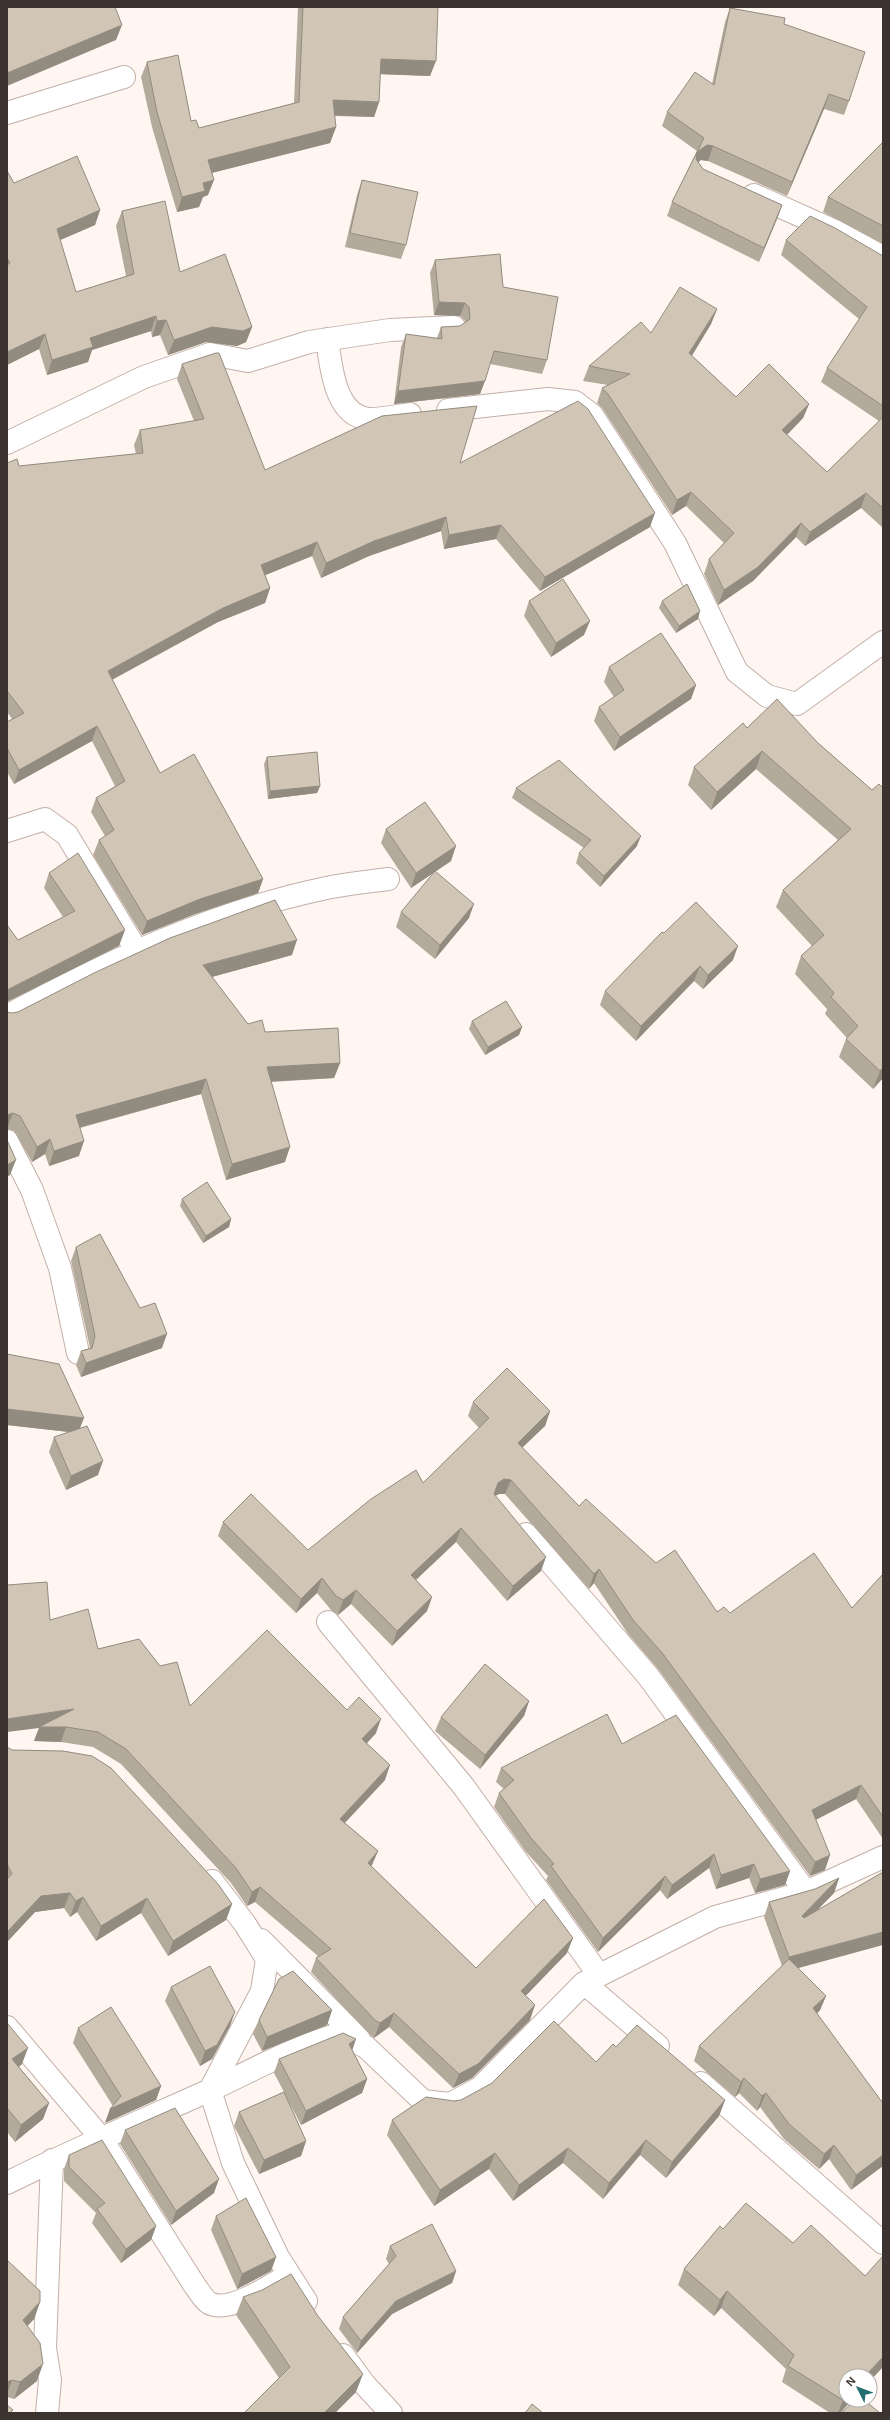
<svg xmlns="http://www.w3.org/2000/svg" width="890" height="2420" font-family="Arial,sans-serif">
<rect width="100%" height="100%" fill="#fff6f2"/>
<g fill="none" stroke-linecap="round" stroke-linejoin="round">
<defs>
<path id="street" d="M 7,113 L 124,77
M 754,195 L 835,231 L 877,254 L 883,260
M 327,339 C 331,365 334,417 370,419 C 383,419 397,416 410,414
M 448,410 L 548,399 L 575,402 L 592,415 L 675,543 L 737,672 L 767,696 L 797,704 L 883,642
M 7,443 L 144,377 L 210,354 L 248,361 L 309,342 L 390,330 L 454,327
M 7,831 L 45,819 L 67,835 L 137,951
M 7,1016 C 107,962 210,913 322,889 C 344,884 366,882 388,879
M 7,1141 L 32,1190 L 60,1268 L 78,1353
M 526,1534 L 648,1676 L 806,1892
M 328,1622 L 464,1787 L 599,1975
M 212,1881 L 245,1924 L 267,1959 L 262,1991 L 210,2090 L 233,2163 L 278,2257 L 306,2301
M 261,1940 L 359,2039
M 584,1983 L 658,2046
M 7,2027 L 101,2138 L 195,2286 C 199,2291 204,2300 209,2303 C 230,2314 270,2285 289,2275
M 701,2083 L 883,2243
M 7,2183 C 73,2150 141,2121 208,2091 C 252,2071 293,2047 339,2034 L 366,2047 L 423,2101 L 450,2104 L 480,2088 L 584,1983 L 715,1917 L 806,1892 L 883,1857
M 343,2355 L 365,2385 L 391,2413
M 47,2413 L 50,2380 L 45,2348 L 52,2160"/>
</defs>
<!-- street casing -->
<use href="#street" stroke="#c3afa7" stroke-width="24"/>
<!-- street -->
<use href="#street" stroke="#fff" stroke-width="22"/>
</g>
<!-- wall -->
<path fill="#b4aa9c" d="M 298,7 L 438,7 L 430,76 L 380,74 L 379,102 L 374,117 L 334,116 L 336,127 L 330,143 L 212,173 L 208,195 L 203,197 L 199,207 L 177,212 L 152,127 L 141,77 L 147,62 L 191,121 L 199,128 L 294,103 Z
M 730,8 L 784,24 L 849,101 L 844,115 L 824,109 L 787,196 L 708,161 L 701,160 L 698,162 L 703,169 L 782,205 L 777,219 L 759,262 L 667,216 L 672,202 L 697,151 L 662,126 L 667,112 L 712,84 L 725,22 Z
M 883,142 L 883,244 L 823,212 L 828,197 Z
M 7,171 L 14,183 L 100,210 L 95,225 L 60,240 L 76,292 L 126,276 L 116,226 L 122,211 L 180,272 L 252,327 L 246,342 L 237,346 L 206,342 L 168,355 L 160,335 L 152,337 L 151,331 L 92,350 L 88,362 L 47,375 L 39,349 L 7,365 Z
M 362,180 L 406,245 L 401,259 L 345,247 L 357,195 Z
M 786,240 L 883,256 L 883,528 L 861,508 L 805,546 L 796,537 L 753,581 L 718,605 L 704,574 L 709,559 L 724,543 L 686,506 L 672,515 L 602,408 L 597,403 L 602,388 L 608,385 L 583,381 L 589,366 L 651,333 L 717,309 L 711,324 L 692,356 L 736,397 L 809,404 L 803,418 L 787,435 L 827,472 L 879,421 L 821,382 L 827,368 L 859,319 L 781,255 Z
M 435,260 L 503,287 L 547,360 L 542,374 L 490,364 L 480,394 L 394,404 L 401,347 L 406,334 L 437,338 L 441,327 L 460,326 L 465,323 L 465,321 L 460,316 L 434,315 L 430,273 Z
M 182,364 L 265,470 L 460,463 L 650,527 L 540,591 L 496,539 L 444,549 L 441,531 L 369,556 L 321,578 L 312,556 L 265,575 L 270,588 L 265,603 L 218,622 L 112,680 L 160,773 L 263,879 L 258,893 L 195,914 L 142,935 L 93,855 L 99,840 L 105,836 L 91,812 L 96,798 L 115,786 L 92,741 L 14,784 L 7,772 L 7,722 L 12,719 L 7,712 L 7,463 L 19,466 L 136,454 L 134,445 L 140,430 L 194,421 L 177,379 Z
M 529,601 L 584,635 L 551,657 L 524,616 Z
M 662,601 L 698,619 L 676,633 L 659,608 Z
M 609,667 L 696,685 L 691,699 L 614,751 L 594,721 L 599,707 L 614,697 L 604,682 Z
M 747,728 L 818,743 L 872,790 L 883,1078 L 873,1089 L 839,1057 L 846,1039 L 847,1038 L 825,1014 L 827,1009 L 795,974 L 801,956 L 812,946 L 776,907 L 783,890 L 838,840 L 756,769 L 711,810 L 688,785 L 694,767 Z
M 267,757 L 320,786 L 317,793 L 268,799 L 264,764 Z
M 516,788 L 637,846 L 600,887 L 576,863 L 579,853 L 584,848 L 512,798 Z
M 386,829 L 451,861 L 411,888 L 381,843 Z
M 49,873 L 119,946 L 18,940 L 63,917 L 44,888 Z
M 401,912 L 469,918 L 435,959 L 396,927 Z
M 664,933 L 733,960 L 703,989 L 694,981 L 636,1041 L 600,1005 L 605,991 Z
M 292,955 L 212,977 L 248,1024 L 340,1063 L 334,1078 L 271,1082 L 285,1162 L 226,1180 L 201,1094 L 80,1128 L 79,1156 L 49,1166 L 45,1154 L 32,1162 L 14,1131 L 7,1129 L 12,1013 Z
M 472,1021 L 522,1027 L 519,1035 L 485,1055 L 469,1029 Z
M 182,1199 L 231,1219 L 229,1227 L 203,1243 L 180,1206 Z
M 76,1247 L 162,1348 L 81,1377 L 76,1365 L 81,1351 L 90,1348 L 71,1261 Z
M 7,1354 L 80,1428 L 98,1475 L 66,1490 L 49,1452 L 54,1437 L 69,1432 L 7,1425 Z
M 473,1402 L 550,1411 L 545,1426 L 522,1448 L 579,1506 L 656,1563 L 717,1612 L 730,1613 L 852,1608 L 883,1574 L 883,1839 L 856,1799 L 816,1820 L 825,1870 L 810,1876 L 658,1669 L 628,1634 L 594,1583 L 589,1589 L 505,1494 L 499,1494 L 495,1496 L 541,1571 L 507,1601 L 456,1542 L 416,1580 L 432,1597 L 427,1611 L 392,1646 L 351,1604 L 338,1615 L 331,1610 L 317,1593 L 296,1613 L 218,1536 L 223,1522 L 308,1550 L 423,1483 L 479,1428 L 468,1416 Z
M 50,1620 L 98,1649 L 190,1706 L 347,1710 L 376,1733 L 367,1743 L 385,1780 L 345,1823 L 378,1851 L 371,1866 L 476,1968 L 567,1953 L 525,1996 L 530,2020 L 472,2078 L 453,2088 L 389,2027 L 374,2038 L 371,2036 L 311,1972 L 316,1958 L 318,1956 L 255,1902 L 247,1906 L 231,1883 L 121,1764 L 93,1747 L 61,1742 L 34,1741 L 39,1728 Z
M 529,1701 L 524,1716 L 480,1769 L 435,1731 L 441,1717 Z
M 622,1744 L 790,1871 L 785,1885 L 755,1893 L 749,1878 L 716,1889 L 709,1868 L 667,1899 L 660,1890 L 598,1952 L 546,1880 L 548,1876 L 526,1852 L 494,1807 L 499,1793 L 504,1789 L 496,1782 L 501,1768 Z
M 7,1747 L 232,1904 L 226,1920 L 168,1956 L 141,1913 L 96,1941 L 77,1912 L 70,1917 L 64,1908 L 35,1912 L 7,1942 Z
M 839,1878 L 834,1893 L 817,1910 L 798,1968 L 826,1996 L 820,2010 L 817,2014 L 882,2102 L 883,2101 L 851,2190 L 829,2159 L 819,2169 L 784,2139 L 760,2107 L 757,2111 L 739,2093 L 735,2097 L 694,2061 L 699,2046 L 782,1966 L 764,1917 L 769,1902 L 815,1889 Z
M 171,1987 L 230,2026 L 212,2059 L 200,2066 L 165,2001 Z
M 332,2010 L 327,2025 L 262,2051 L 253,2034 L 259,2020 Z
M 7,2023 L 22,2064 L 19,2067 L 49,2103 L 43,2119 L 15,2142 L 7,2132 Z
M 78,2028 L 161,2086 L 156,2100 L 105,2123 L 110,2109 L 113,2106 L 73,2043 Z
M 616,2047 L 725,2100 L 719,2116 L 666,2178 L 640,2155 L 603,2199 L 563,2163 L 513,2201 L 489,2169 L 434,2206 L 387,2135 L 392,2120 L 454,2101 L 461,2100 L 596,2062 Z
M 352,2050 L 367,2079 L 362,2093 L 301,2125 L 288,2100 L 306,2141 L 301,2156 L 259,2174 L 234,2126 L 239,2112 L 284,2092 L 274,2073 L 279,2059 Z
M 125,2130 L 214,2193 L 171,2225 L 120,2144 Z
M 69,2155 L 156,2226 L 151,2240 L 121,2263 L 92,2223 L 96,2213 L 64,2181 L 64,2169 Z
M 216,2216 L 276,2257 L 271,2271 L 237,2289 L 211,2230 Z
M 720,2226 L 846,2400 L 852,2400 L 840,2413 L 830,2413 L 782,2382 L 786,2369 L 721,2308 L 714,2316 L 678,2285 L 684,2269 Z
M 390,2246 L 456,2271 L 452,2283 L 392,2314 L 357,2353 L 339,2329 L 343,2317 L 389,2264 L 386,2259 Z
M 7,2260 L 40,2302 L 34,2319 L 27,2326 L 37,2381 L 14,2399 L 7,2397 Z
M 243,2297 L 356,2392 L 335,2413 L 244,2413 L 279,2378 L 236,2315 Z"/>
<!-- shaded-wall -->
<path fill="#928b7f" d="M 122,25 L 116,40 L 7,86 L 7,73 Z
M 381,59 L 436,61 L 430,76 L 376,74 Z
M 829,94 L 824,109 L 787,196 L 792,182 Z
M 333,100 L 379,102 L 374,117 L 327,115 Z
M 336,127 L 330,143 L 203,175 L 208,160 Z
M 707,145 L 713,146 L 708,161 L 701,160 L 692,167 L 697,152 Z
M 214,180 L 208,195 L 203,197 L 199,207 L 177,212 L 182,197 L 203,183 Z
M 782,205 L 777,219 L 759,262 L 764,248 Z
M 100,210 L 95,225 L 51,244 L 57,229 Z
M 439,302 L 465,303 L 460,316 L 434,315 Z
M 717,309 L 711,324 L 684,368 L 689,353 Z
M 156,316 L 151,331 L 92,350 L 88,362 L 47,375 L 52,360 L 90,338 Z
M 166,320 L 160,335 L 152,337 L 157,321 Z
M 212,327 L 252,327 L 246,342 L 237,346 L 206,342 L 168,355 L 174,340 Z
M 45,334 L 39,349 L 7,365 L 7,352 Z
M 485,381 L 480,394 L 394,404 L 398,391 Z
M 809,404 L 803,418 L 777,445 L 782,430 Z
M 691,492 L 686,506 L 672,515 L 677,500 Z
M 866,493 L 861,508 L 805,546 L 810,532 Z
M 655,513 L 650,527 L 540,591 L 545,577 Z
M 446,517 L 441,531 L 369,556 L 321,578 L 326,563 L 374,541 Z
M 801,523 L 796,537 L 753,581 L 718,605 L 724,590 Z
M 501,525 L 496,539 L 444,549 L 449,535 Z
M 317,542 L 312,556 L 256,579 L 261,565 Z
M 270,588 L 265,603 L 218,622 L 102,685 L 108,671 L 223,608 Z
M 700,611 L 698,619 L 676,633 L 679,626 Z
M 590,621 L 584,635 L 551,657 L 556,643 Z
M 696,685 L 691,699 L 614,751 L 620,737 Z
M 97,726 L 92,741 L 14,784 L 19,770 Z
M 762,751 L 756,769 L 711,810 L 717,792 Z
M 320,786 L 317,793 L 268,799 L 270,791 Z
M 641,836 L 637,846 L 600,887 L 604,876 Z
M 456,846 L 451,861 L 411,888 L 416,873 Z
M 263,879 L 258,893 L 195,914 L 142,935 L 147,921 L 200,899 Z
M 474,904 L 469,918 L 435,959 L 440,945 Z
M 125,930 L 119,946 L 7,1002 L 7,990 Z
M 297,940 L 292,955 L 197,981 L 203,965 Z
M 738,946 L 733,960 L 703,989 L 708,975 Z
M 700,966 L 694,981 L 636,1041 L 641,1026 Z
M 522,1027 L 519,1035 L 485,1055 L 488,1047 Z
M 340,1063 L 334,1078 L 261,1082 L 267,1067 Z
M 883,1068 L 883,1078 L 873,1089 L 880,1071 Z
M 206,1079 L 201,1094 L 70,1130 L 76,1115 Z
M 13,1113 L 7,1129 L 7,1115 Z
M 50,1139 L 45,1154 L 32,1162 L 37,1147 Z
M 84,1141 L 79,1156 L 49,1166 L 54,1151 Z
M 290,1147 L 285,1162 L 226,1180 L 232,1164 Z
M 16,1160 L 10,1175 L 7,1177 L 7,1165 Z
M 231,1219 L 229,1227 L 203,1243 L 206,1236 Z
M 167,1334 L 162,1348 L 81,1377 L 86,1363 Z
M 7,1409 L 84,1418 L 78,1433 L 7,1425 Z
M 550,1411 L 545,1426 L 512,1457 L 518,1443 Z
M 103,1461 L 98,1475 L 66,1490 L 71,1476 Z
M 504,1479 L 511,1480 L 505,1494 L 499,1494 L 493,1497 L 498,1483 Z
M 461,1528 L 456,1542 L 406,1589 L 411,1575 Z
M 546,1557 L 541,1571 L 507,1601 L 513,1586 Z
M 599,1569 L 594,1583 L 589,1589 L 594,1574 Z
M 322,1578 L 317,1593 L 296,1613 L 301,1599 Z
M 356,1590 L 351,1604 L 338,1615 L 343,1600 Z
M 432,1597 L 427,1611 L 392,1646 L 397,1631 Z
M 529,1701 L 524,1716 L 480,1769 L 485,1755 Z
M 74,1709 L 66,1727 L 61,1742 L 34,1741 L 39,1728 L 7,1732 L 7,1719 Z
M 381,1719 L 376,1733 L 357,1754 L 362,1739 Z
M 390,1765 L 385,1780 L 335,1833 L 340,1819 Z
M 861,1785 L 856,1799 L 807,1824 L 812,1810 Z
M 378,1851 L 372,1865 L 362,1877 L 368,1863 Z
M 714,1854 L 709,1868 L 667,1899 L 672,1885 Z
M 830,1855 L 825,1870 L 810,1876 L 815,1862 Z
M 754,1864 L 749,1878 L 716,1889 L 721,1875 Z
M 790,1871 L 785,1885 L 755,1893 L 760,1879 Z
M 665,1876 L 660,1890 L 598,1952 L 603,1938 Z
M 839,1878 L 834,1893 L 797,1931 L 802,1916 Z
M 260,1887 L 255,1902 L 247,1906 L 252,1892 Z
M 70,1893 L 64,1908 L 35,1912 L 7,1942 L 7,1932 L 41,1896 Z
M 83,1897 L 77,1912 L 70,1917 L 76,1901 Z
M 147,1898 L 141,1913 L 96,1941 L 101,1926 Z
M 232,1904 L 226,1920 L 168,1956 L 173,1941 Z
M 883,1932 L 883,1945 L 784,1972 L 789,1957 Z
M 573,1938 L 567,1953 L 516,2006 L 521,1991 Z
M 826,1996 L 820,2010 L 807,2023 L 813,2008 Z
M 535,2005 L 530,2020 L 472,2078 L 453,2088 L 459,2074 Z
M 332,2010 L 327,2025 L 262,2051 L 267,2037 Z
M 235,2012 L 230,2026 L 212,2059 L 200,2066 L 205,2051 Z
M 394,2013 L 389,2027 L 374,2038 L 380,2023 Z
M 356,2039 L 351,2054 L 349,2044 Z
M 28,2048 L 22,2064 L 7,2075 L 12,2059 Z
M 744,2078 L 739,2093 L 735,2097 L 741,2082 Z
M 367,2079 L 362,2093 L 301,2125 L 306,2111 Z
M 161,2086 L 156,2100 L 105,2123 L 110,2109 Z
M 766,2093 L 760,2107 L 757,2111 L 762,2096 Z
M 725,2100 L 719,2116 L 666,2178 L 672,2162 Z
M 49,2103 L 43,2119 L 15,2142 L 21,2125 Z
M 646,2140 L 640,2155 L 603,2199 L 609,2183 Z
M 306,2141 L 301,2156 L 259,2174 L 264,2160 Z
M 834,2145 L 829,2159 L 819,2169 L 824,2154 Z
M 568,2148 L 563,2163 L 513,2201 L 519,2185 Z
M 495,2153 L 489,2169 L 434,2206 L 440,2190 Z
M 883,2155 L 883,2166 L 851,2190 L 856,2175 Z
M 219,2179 L 214,2193 L 171,2225 L 176,2211 Z
M 156,2226 L 151,2240 L 121,2263 L 126,2249 Z
M 276,2257 L 271,2271 L 237,2289 L 242,2274 Z
M 456,2271 L 452,2283 L 392,2314 L 357,2353 L 361,2341 L 396,2301 Z
M 727,2291 L 721,2308 L 714,2316 L 720,2300 Z
M 40,2302 L 34,2319 L 17,2337 L 23,2320 Z
M 883,2357 L 883,2367 L 870,2381 L 870,2376 L 865,2376 Z
M 43,2364 L 37,2381 L 14,2399 L 20,2382 Z
M 363,2374 L 356,2392 L 335,2413 L 324,2413 Z
M 12,2380 L 7,2394 L 7,2382 Z
M 846,2397 L 846,2400 L 852,2400 L 840,2413 L 838,2413 L 843,2400 Z"/>
<!-- building -->
<path fill="#d1c6b5" stroke="#928b7f" d="M 7,7 L 115,7 L 122,25 L 7,73 Z
M 303,7 L 438,7 L 436,61 L 381,59 L 379,102 L 333,100 L 336,127 L 208,160 L 214,180 L 203,183 L 205,191 L 182,197 L 157,112 L 147,62 L 178,55 L 191,121 L 196,120 L 199,128 L 299,102 Z
M 730,8 L 785,18 L 784,24 L 865,52 L 849,101 L 829,94 L 792,182 L 713,146 L 707,145 L 697,152 L 696,159 L 703,169 L 782,205 L 764,248 L 672,202 L 704,138 L 667,112 L 695,72 L 714,85 Z
M 883,142 L 883,226 L 828,197 Z
M 77,156 L 100,210 L 57,229 L 76,292 L 134,274 L 122,211 L 165,201 L 180,272 L 225,254 L 252,327 L 243,331 L 212,327 L 174,340 L 166,320 L 157,321 L 156,316 L 90,338 L 93,347 L 52,360 L 45,334 L 7,352 L 7,265 L 10,263 L 7,258 L 7,171 L 14,183 Z
M 362,180 L 418,192 L 406,245 L 350,233 Z
M 810,216 L 835,228 L 883,256 L 883,406 L 827,368 L 867,307 L 786,240 Z
M 500,254 L 503,287 L 558,297 L 547,360 L 494,351 L 485,381 L 398,391 L 406,334 L 442,339 L 441,327 L 460,326 L 470,319 L 469,307 L 465,303 L 439,302 L 435,260 Z
M 680,287 L 717,309 L 689,353 L 736,397 L 769,364 L 809,404 L 782,430 L 827,472 L 883,417 L 883,508 L 866,493 L 810,532 L 801,523 L 758,567 L 724,590 L 709,559 L 734,533 L 691,492 L 677,500 L 608,394 L 602,388 L 630,374 L 589,366 L 641,322 L 651,333 Z
M 216,353 L 219,353 L 265,470 L 382,416 L 477,406 L 460,463 L 578,401 L 588,409 L 655,513 L 545,577 L 501,525 L 449,535 L 446,517 L 374,541 L 326,563 L 317,542 L 261,565 L 270,588 L 223,608 L 108,671 L 160,773 L 194,754 L 263,879 L 200,899 L 147,921 L 99,840 L 114,830 L 96,798 L 125,781 L 97,726 L 19,770 L 7,748 L 7,722 L 24,713 L 7,691 L 7,463 L 17,459 L 19,466 L 143,453 L 140,430 L 204,419 L 182,364 Z
M 563,579 L 590,621 L 556,643 L 529,601 Z
M 687,584 L 700,611 L 679,626 L 662,601 Z
M 661,633 L 696,685 L 620,737 L 599,707 L 624,690 L 609,667 Z
M 777,699 L 818,743 L 872,790 L 879,784 L 883,788 L 883,1068 L 880,1071 L 846,1039 L 858,1026 L 831,997 L 834,993 L 801,956 L 824,935 L 783,890 L 851,829 L 762,751 L 717,792 L 694,767 L 743,723 L 747,728 Z
M 317,752 L 320,786 L 270,791 L 267,757 Z
M 559,760 L 641,836 L 604,876 L 579,853 L 591,840 L 516,788 Z
M 425,802 L 456,846 L 416,873 L 386,829 Z
M 78,853 L 125,930 L 7,990 L 7,925 L 18,940 L 75,911 L 49,873 Z
M 435,871 L 474,904 L 440,945 L 401,912 Z
M 275,900 L 297,940 L 203,965 L 248,1024 L 262,1020 L 265,1032 L 338,1028 L 340,1063 L 267,1067 L 290,1147 L 232,1164 L 206,1079 L 76,1115 L 84,1141 L 54,1151 L 50,1139 L 37,1147 L 20,1116 L 13,1113 L 7,1115 L 7,1012 L 12,1013 L 18,1012 L 94,973 L 170,938 Z
M 696,902 L 738,946 L 708,975 L 700,966 L 641,1026 L 605,991 L 662,932 L 664,933 Z
M 506,1001 L 522,1027 L 488,1047 L 472,1021 Z
M 7,1140 L 16,1160 L 7,1165 Z
M 207,1182 L 231,1219 L 206,1236 L 182,1199 Z
M 100,1234 L 140,1308 L 155,1303 L 167,1334 L 86,1363 L 81,1351 L 92,1348 L 95,1336 L 76,1247 Z
M 7,1354 L 59,1364 L 84,1418 L 7,1409 Z
M 507,1368 L 550,1411 L 518,1443 L 579,1506 L 586,1499 L 656,1563 L 675,1550 L 717,1612 L 724,1607 L 730,1613 L 814,1553 L 852,1608 L 883,1574 L 883,1817 L 861,1785 L 812,1810 L 830,1855 L 815,1862 L 663,1654 L 633,1620 L 599,1569 L 594,1574 L 511,1480 L 504,1479 L 498,1483 L 494,1494 L 546,1557 L 513,1586 L 461,1528 L 411,1575 L 432,1597 L 397,1631 L 356,1590 L 343,1600 L 336,1596 L 322,1578 L 301,1599 L 223,1522 L 251,1494 L 308,1550 L 371,1499 L 416,1470 L 423,1483 L 489,1418 L 473,1402 Z
M 87,1426 L 103,1461 L 71,1476 L 54,1437 Z
M 47,1582 L 50,1620 L 88,1609 L 98,1649 L 139,1639 L 160,1666 L 177,1662 L 190,1706 L 267,1630 L 347,1710 L 359,1697 L 381,1719 L 362,1739 L 390,1765 L 340,1819 L 378,1851 L 368,1863 L 476,1968 L 544,1899 L 573,1938 L 521,1991 L 535,2005 L 478,2064 L 459,2074 L 394,2013 L 380,2023 L 376,2021 L 316,1958 L 331,1949 L 260,1887 L 252,1892 L 236,1868 L 126,1749 L 98,1732 L 66,1727 L 39,1727 L 74,1709 L 7,1719 L 7,1585 Z
M 485,1664 L 529,1701 L 485,1755 L 441,1717 Z
M 607,1714 L 622,1744 L 676,1715 L 790,1871 L 760,1879 L 754,1864 L 721,1875 L 714,1854 L 672,1885 L 665,1876 L 603,1938 L 551,1866 L 554,1864 L 531,1838 L 499,1793 L 514,1780 L 501,1768 Z
M 7,1747 L 12,1750 L 63,1751 L 92,1756 L 111,1768 L 218,1884 L 232,1904 L 173,1941 L 147,1898 L 101,1926 L 83,1897 L 76,1901 L 70,1893 L 41,1896 L 7,1932 L 7,1879 L 12,1874 L 7,1864 Z
M 883,1872 L 883,1932 L 789,1957 L 769,1902 L 815,1889 L 839,1878 L 802,1916 L 804,1918 Z
M 789,1959 L 826,1996 L 813,2008 L 882,2102 L 883,2101 L 883,2155 L 856,2175 L 834,2145 L 824,2154 L 789,2124 L 766,2093 L 762,2096 L 744,2078 L 741,2082 L 699,2046 Z
M 210,1966 L 235,2012 L 217,2045 L 205,2051 L 171,1987 Z
M 293,1971 L 332,2010 L 267,2037 L 259,2020 L 279,1979 Z
M 111,2007 L 161,2086 L 110,2109 L 121,2096 L 78,2028 Z
M 554,2021 L 596,2062 L 613,2044 L 616,2047 L 637,2025 L 725,2100 L 672,2162 L 646,2140 L 609,2183 L 568,2148 L 519,2185 L 495,2153 L 440,2190 L 392,2120 L 426,2097 L 454,2101 L 461,2100 L 492,2083 Z
M 7,2023 L 28,2048 L 12,2059 L 49,2103 L 21,2125 L 7,2108 Z
M 343,2033 L 356,2039 L 349,2044 L 367,2079 L 306,2111 L 279,2059 Z
M 284,2092 L 306,2141 L 264,2160 L 239,2112 Z
M 175,2108 L 219,2179 L 176,2211 L 125,2130 Z
M 102,2140 L 156,2226 L 126,2249 L 97,2209 L 105,2203 L 69,2167 L 69,2155 Z
M 246,2198 L 276,2257 L 242,2274 L 216,2216 Z
M 746,2203 L 793,2243 L 811,2225 L 865,2276 L 883,2256 L 883,2357 L 865,2376 L 846,2376 L 846,2397 L 843,2400 L 788,2366 L 794,2355 L 727,2291 L 720,2300 L 684,2269 L 720,2226 L 723,2229 Z
M 432,2224 L 456,2271 L 396,2301 L 361,2341 L 343,2317 L 396,2256 L 390,2246 Z
M 7,2260 L 40,2291 L 40,2302 L 23,2320 L 40,2343 L 43,2364 L 20,2382 L 12,2380 L 7,2382 Z
M 291,2274 L 318,2316 L 363,2374 L 324,2413 L 244,2413 L 290,2367 L 243,2297 L 262,2290 Z
M 855,2400 L 864,2400 L 880,2413 L 841,2413 Z
M 532,2404 L 543,2413 L 525,2413 Z
M 7,2405 L 13,2410 L 10,2413 L 7,2413 Z"/>
<!-- border -->
<rect width="890" height="2420" fill="none" stroke="#3c3330" stroke-width="16"/>
<!-- north arrow -->
<g transform="translate(858 2388) rotate(312)"><circle r="19" fill="#ffffff" stroke="#b1adac"/>
<path d="M0-3L7 15L0 10L-7 15Z" fill="#236e71"/>
<text y="-6" font-size="11" font-weight="bold" text-anchor="middle" fill="#3c3330">N</text>
</g>
</svg>
